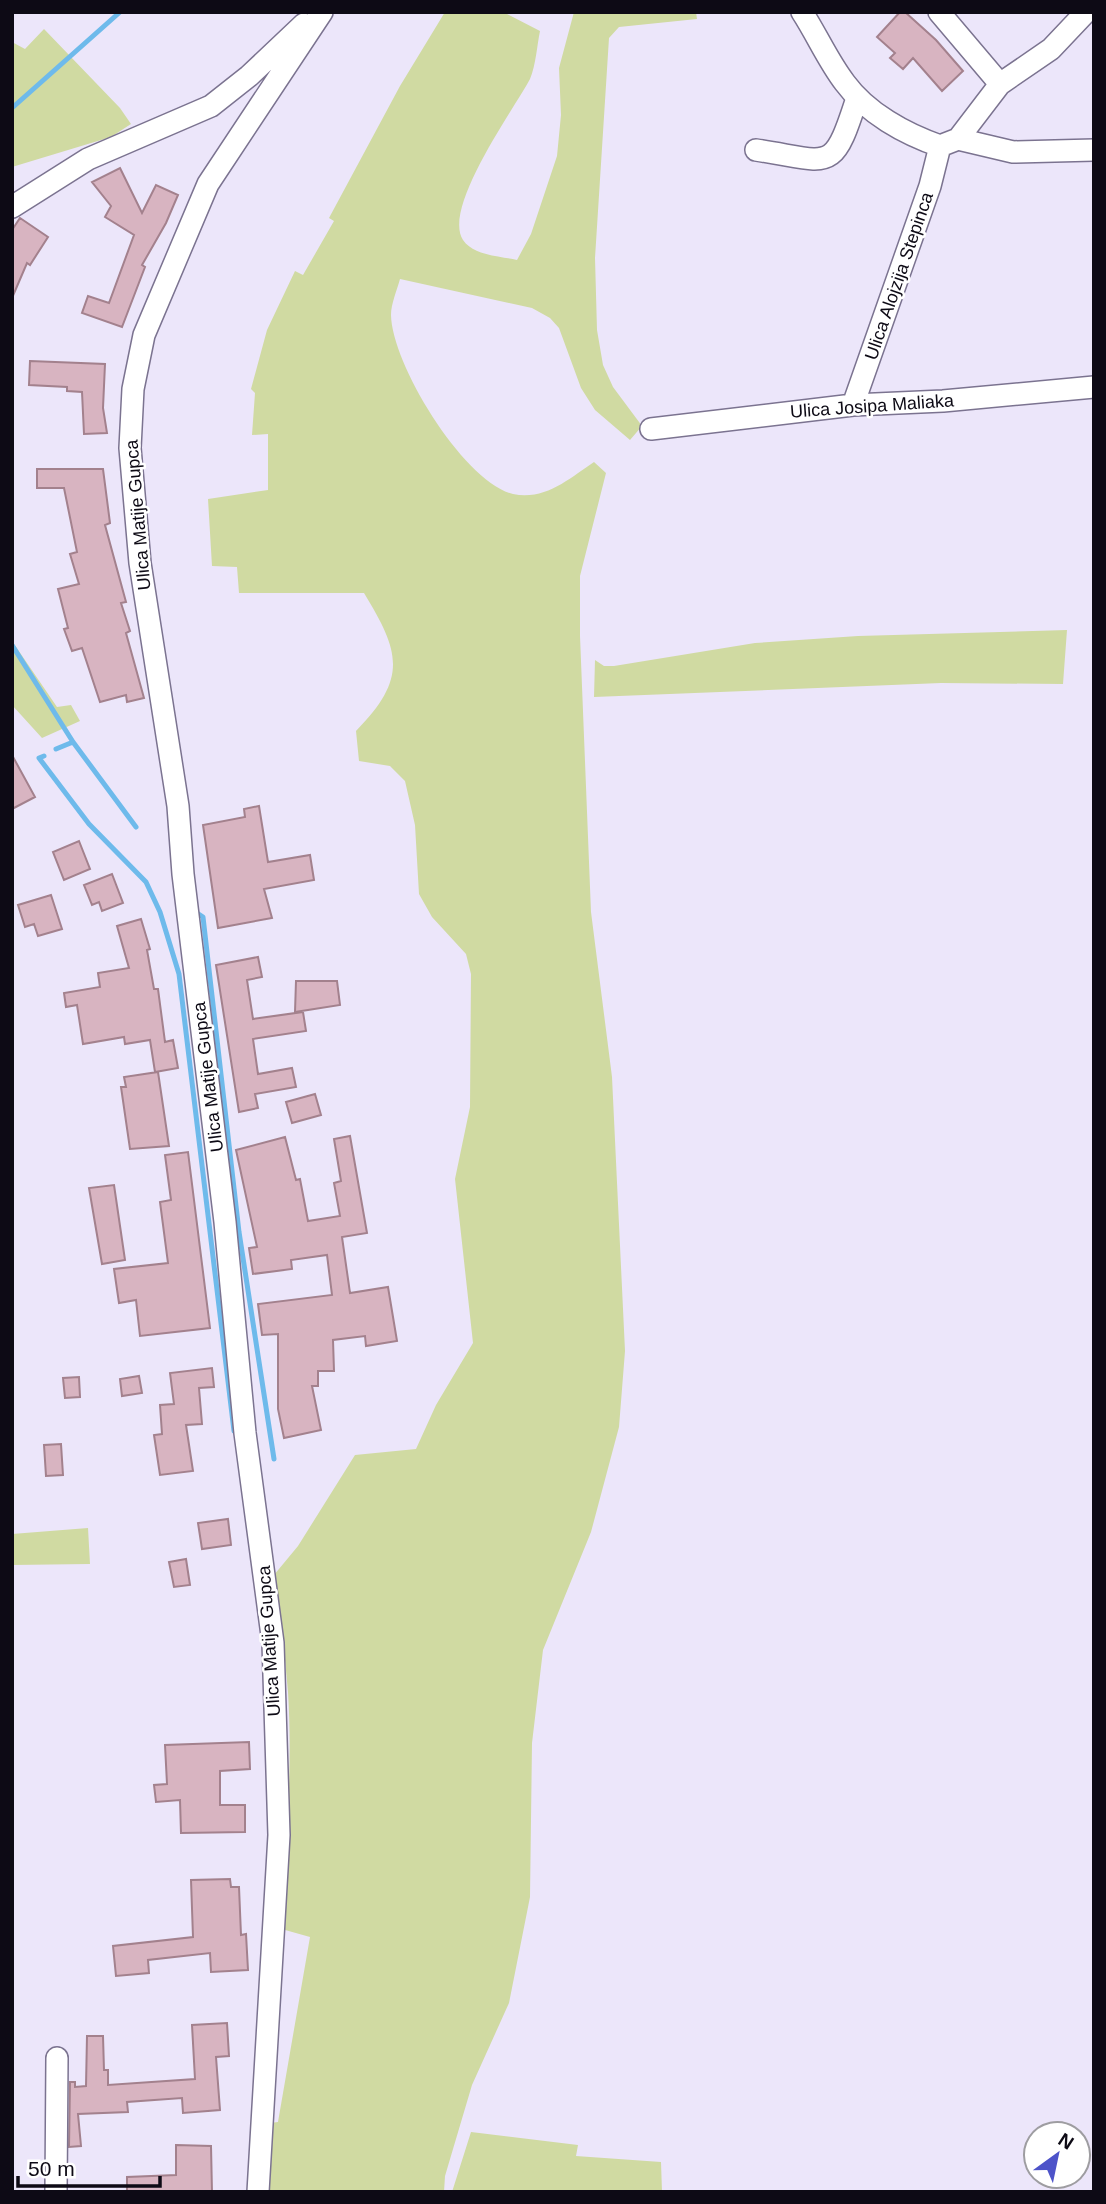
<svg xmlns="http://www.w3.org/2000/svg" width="1106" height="2204" font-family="Arial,sans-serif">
<rect width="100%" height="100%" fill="#ece6fa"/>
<!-- green -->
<path fill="#d0daa2" d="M 445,12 L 503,12 L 540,31 C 537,45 536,65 530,79 C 514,109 442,208 463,240 C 474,256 500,256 517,260 L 531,234 L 557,156 L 561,115 L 559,68 L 574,12 L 696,12 L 697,19 L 619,27 L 609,38 L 595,258 L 597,330 L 603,365 L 613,387 L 642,426 L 630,440 L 595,410 L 581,388 L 559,328 L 550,318 L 532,308 L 400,279 C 397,290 391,304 391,315 C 392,365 464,482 513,494 C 545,501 570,478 594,462 L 606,473 L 580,576 L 580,636 L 591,912 L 612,1077 L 625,1351 L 619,1427 L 591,1532 L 543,1650 L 532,1743 L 530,1897 L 509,2003 L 472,2085 L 445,2176 L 444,2192 L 265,2192 L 270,2123 L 278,2122 L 310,1937 L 278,1928 C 286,1851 293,1770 288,1692 C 285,1653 279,1614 274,1575 L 298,1546 L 355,1455 L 416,1449 L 436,1405 L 473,1343 L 455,1179 L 470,1107 L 471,974 L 466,954 L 432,917 L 419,894 L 415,825 L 405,781 L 390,766 L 359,761 L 356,731 C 408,678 400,652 364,593 L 239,593 L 237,567 L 212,566 L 208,499 L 268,490 L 268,434 L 252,435 L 255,393 L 251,389 L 267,330 L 295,271 L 303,275 L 334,221 L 329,218 L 400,86 Z
M 44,29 L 120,108 L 131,124 L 111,137 L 12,167 L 12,42 L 25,49 Z
M 1067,630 L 1063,684 L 941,683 L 594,697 L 595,660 L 604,666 L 614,666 L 755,643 L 858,636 Z
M 12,641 L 57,707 L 71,705 L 80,721 L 42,738 L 12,705 Z
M 88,1528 L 90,1564 L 12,1565 L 12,1534 Z
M 471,2132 L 578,2145 L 576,2156 L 661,2162 L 662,2192 L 452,2192 Z"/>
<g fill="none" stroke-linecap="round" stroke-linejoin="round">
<!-- stream -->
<path stroke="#6ebaeb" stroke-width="5" d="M 12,108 L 120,12
M 12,645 L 73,742 L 136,827
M 56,749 L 73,742
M 44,756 L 39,758 L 89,824 L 146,882 L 160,912 L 179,974 L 234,1431
M 197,913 L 203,917 L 239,1232 L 274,1459"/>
</g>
<!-- building -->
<path fill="#d8b4c1" stroke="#a3818d" stroke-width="2" d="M 900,12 L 905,12 L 936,40 L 963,71 L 942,91 L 913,58 L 903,69 L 890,58 L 895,53 L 877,37 Z
M 120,168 L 142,213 L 156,185 L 178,195 L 166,223 L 142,265 L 145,267 L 122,327 L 82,313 L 88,296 L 109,303 L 134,235 L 105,217 L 111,206 L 92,182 Z
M 20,218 L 48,237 L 30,265 L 27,263 L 12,298 L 12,230 Z
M 30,361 L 105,364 L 103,408 L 107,433 L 84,434 L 82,392 L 67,391 L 67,387 L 29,385 Z
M 37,469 L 103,469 L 110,523 L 105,525 L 126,602 L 121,603 L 130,631 L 126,633 L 144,698 L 127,702 L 126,695 L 100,702 L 82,648 L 72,651 L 64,629 L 68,628 L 58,589 L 79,584 L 70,554 L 77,552 L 64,488 L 37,488 Z
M 12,755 L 35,797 L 12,809 Z
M 259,806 L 268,862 L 310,855 L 314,880 L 264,889 L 272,918 L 218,928 L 203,825 L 245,817 L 244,809 Z
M 79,841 L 90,869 L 64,880 L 53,852 Z
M 112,874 L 123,903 L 102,911 L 99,902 L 92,905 L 84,885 Z
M 51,895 L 62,929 L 38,936 L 34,924 L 25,927 L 18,905 Z
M 141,919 L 150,949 L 147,950 L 154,989 L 158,989 L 165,1042 L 173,1040 L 178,1068 L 155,1072 L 150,1040 L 125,1044 L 124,1037 L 83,1044 L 77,1005 L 66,1007 L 64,993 L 100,987 L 98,973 L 129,968 L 117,926 Z
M 258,957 L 262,977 L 247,980 L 253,1019 L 303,1012 L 306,1031 L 253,1039 L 258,1074 L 292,1068 L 296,1087 L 255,1094 L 258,1108 L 239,1112 L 216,965 Z
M 296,981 L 337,981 L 340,1005 L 295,1012 Z
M 158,1072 L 169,1146 L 130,1149 L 121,1087 L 126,1087 L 124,1077 Z
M 315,1094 L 321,1115 L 292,1123 L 286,1102 Z
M 350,1136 L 367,1233 L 342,1237 L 350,1293 L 388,1287 L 397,1341 L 366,1346 L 365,1336 L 333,1340 L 334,1371 L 318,1371 L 318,1386 L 312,1386 L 321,1430 L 284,1438 L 278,1409 L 278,1334 L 262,1335 L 258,1304 L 332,1295 L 327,1255 L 291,1260 L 292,1269 L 253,1274 L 249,1248 L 257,1247 L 236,1150 L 285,1137 L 296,1180 L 300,1179 L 308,1221 L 340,1216 L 334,1183 L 341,1181 L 334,1139 Z
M 188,1152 L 210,1328 L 140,1336 L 136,1300 L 119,1303 L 114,1269 L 168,1263 L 160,1202 L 171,1200 L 165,1155 Z
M 114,1185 L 125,1260 L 102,1264 L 89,1188 Z
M 212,1368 L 214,1387 L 199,1388 L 202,1424 L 186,1425 L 193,1471 L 160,1475 L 154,1435 L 162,1434 L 160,1405 L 174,1404 L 170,1373 Z
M 139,1376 L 142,1393 L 122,1396 L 120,1379 Z
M 79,1377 L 80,1397 L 65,1398 L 63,1378 Z
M 61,1444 L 63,1475 L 46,1476 L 44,1445 Z
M 228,1519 L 231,1545 L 202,1549 L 198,1523 Z
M 186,1559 L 190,1585 L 174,1587 L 169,1562 Z
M 249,1742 L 250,1769 L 220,1771 L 220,1805 L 245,1805 L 245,1832 L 181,1833 L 180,1800 L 156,1802 L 154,1785 L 167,1784 L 165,1745 Z
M 230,1879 L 231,1887 L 239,1887 L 241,1935 L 246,1934 L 248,1970 L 211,1972 L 210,1953 L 148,1960 L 149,1973 L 116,1976 L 113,1946 L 193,1937 L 191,1880 Z
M 227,2023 L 229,2056 L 216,2057 L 220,2110 L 183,2113 L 182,2098 L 127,2102 L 128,2112 L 78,2114 L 81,2146 L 69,2147 L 70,2082 L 75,2082 L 75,2087 L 86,2086 L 87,2036 L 103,2036 L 104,2070 L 108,2070 L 108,2085 L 195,2079 L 192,2025 Z
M 176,2145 L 211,2146 L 212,2192 L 127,2192 L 127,2177 L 176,2175 Z"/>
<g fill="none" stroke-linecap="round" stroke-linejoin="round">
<defs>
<path id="minor" d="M 802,12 C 817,35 828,61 845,83 C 867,113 905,134 940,146 L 958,139 L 1013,152 L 1094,150
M 939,12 L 1000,84 L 958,139
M 1000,84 L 1051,49 L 1086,12
M 756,150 C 831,161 832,176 857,98
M 12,207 L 88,159 L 211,106 L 249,76 L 304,24
M 853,405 L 930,186 L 940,146
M 651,429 L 853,405 L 943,401 L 1094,387
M 56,2192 L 57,2058
M 258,2192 L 279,1835 L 273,1643 L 245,1433 L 225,1222 L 183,874 L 178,806 L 140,563 L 130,448 L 133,389 L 144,335 L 208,184 L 322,12"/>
</defs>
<!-- minor casing -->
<use href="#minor" stroke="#7b7390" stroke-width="24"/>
<!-- minor -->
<use href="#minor" stroke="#fff" stroke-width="21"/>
</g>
<g text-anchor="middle" stroke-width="5" stroke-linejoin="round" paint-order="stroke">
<!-- street labels -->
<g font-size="18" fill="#0d0a15" stroke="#fff">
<text transform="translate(899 276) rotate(-71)" y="6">Ulica Alojzija Stepinca</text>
<text transform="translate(872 406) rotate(-4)" y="6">Ulica Josipa Maliaka</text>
<text transform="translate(138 515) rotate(-95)" y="6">Ulica Matije Gupca</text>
<text transform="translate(208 1077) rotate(-97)" y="6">Ulica Matije Gupca</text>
<text transform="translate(269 1641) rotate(-94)" y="6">Ulica Matije Gupca</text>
</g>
</g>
<!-- border -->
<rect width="1106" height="2204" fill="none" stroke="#0d0a15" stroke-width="28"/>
<!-- north arrow -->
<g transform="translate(1057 2155) rotate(33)"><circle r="33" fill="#ffffff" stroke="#9e9da1" stroke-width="2"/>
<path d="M0-5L12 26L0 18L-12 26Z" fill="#4d53c9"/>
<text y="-10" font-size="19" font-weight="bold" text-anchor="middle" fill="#0d0a15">N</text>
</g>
<!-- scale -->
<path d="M18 2176v10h142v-10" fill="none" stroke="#0d0a15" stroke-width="3.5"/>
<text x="28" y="2176" font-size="21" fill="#0d0a15" stroke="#ffffff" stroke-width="5" paint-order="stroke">50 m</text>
</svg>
